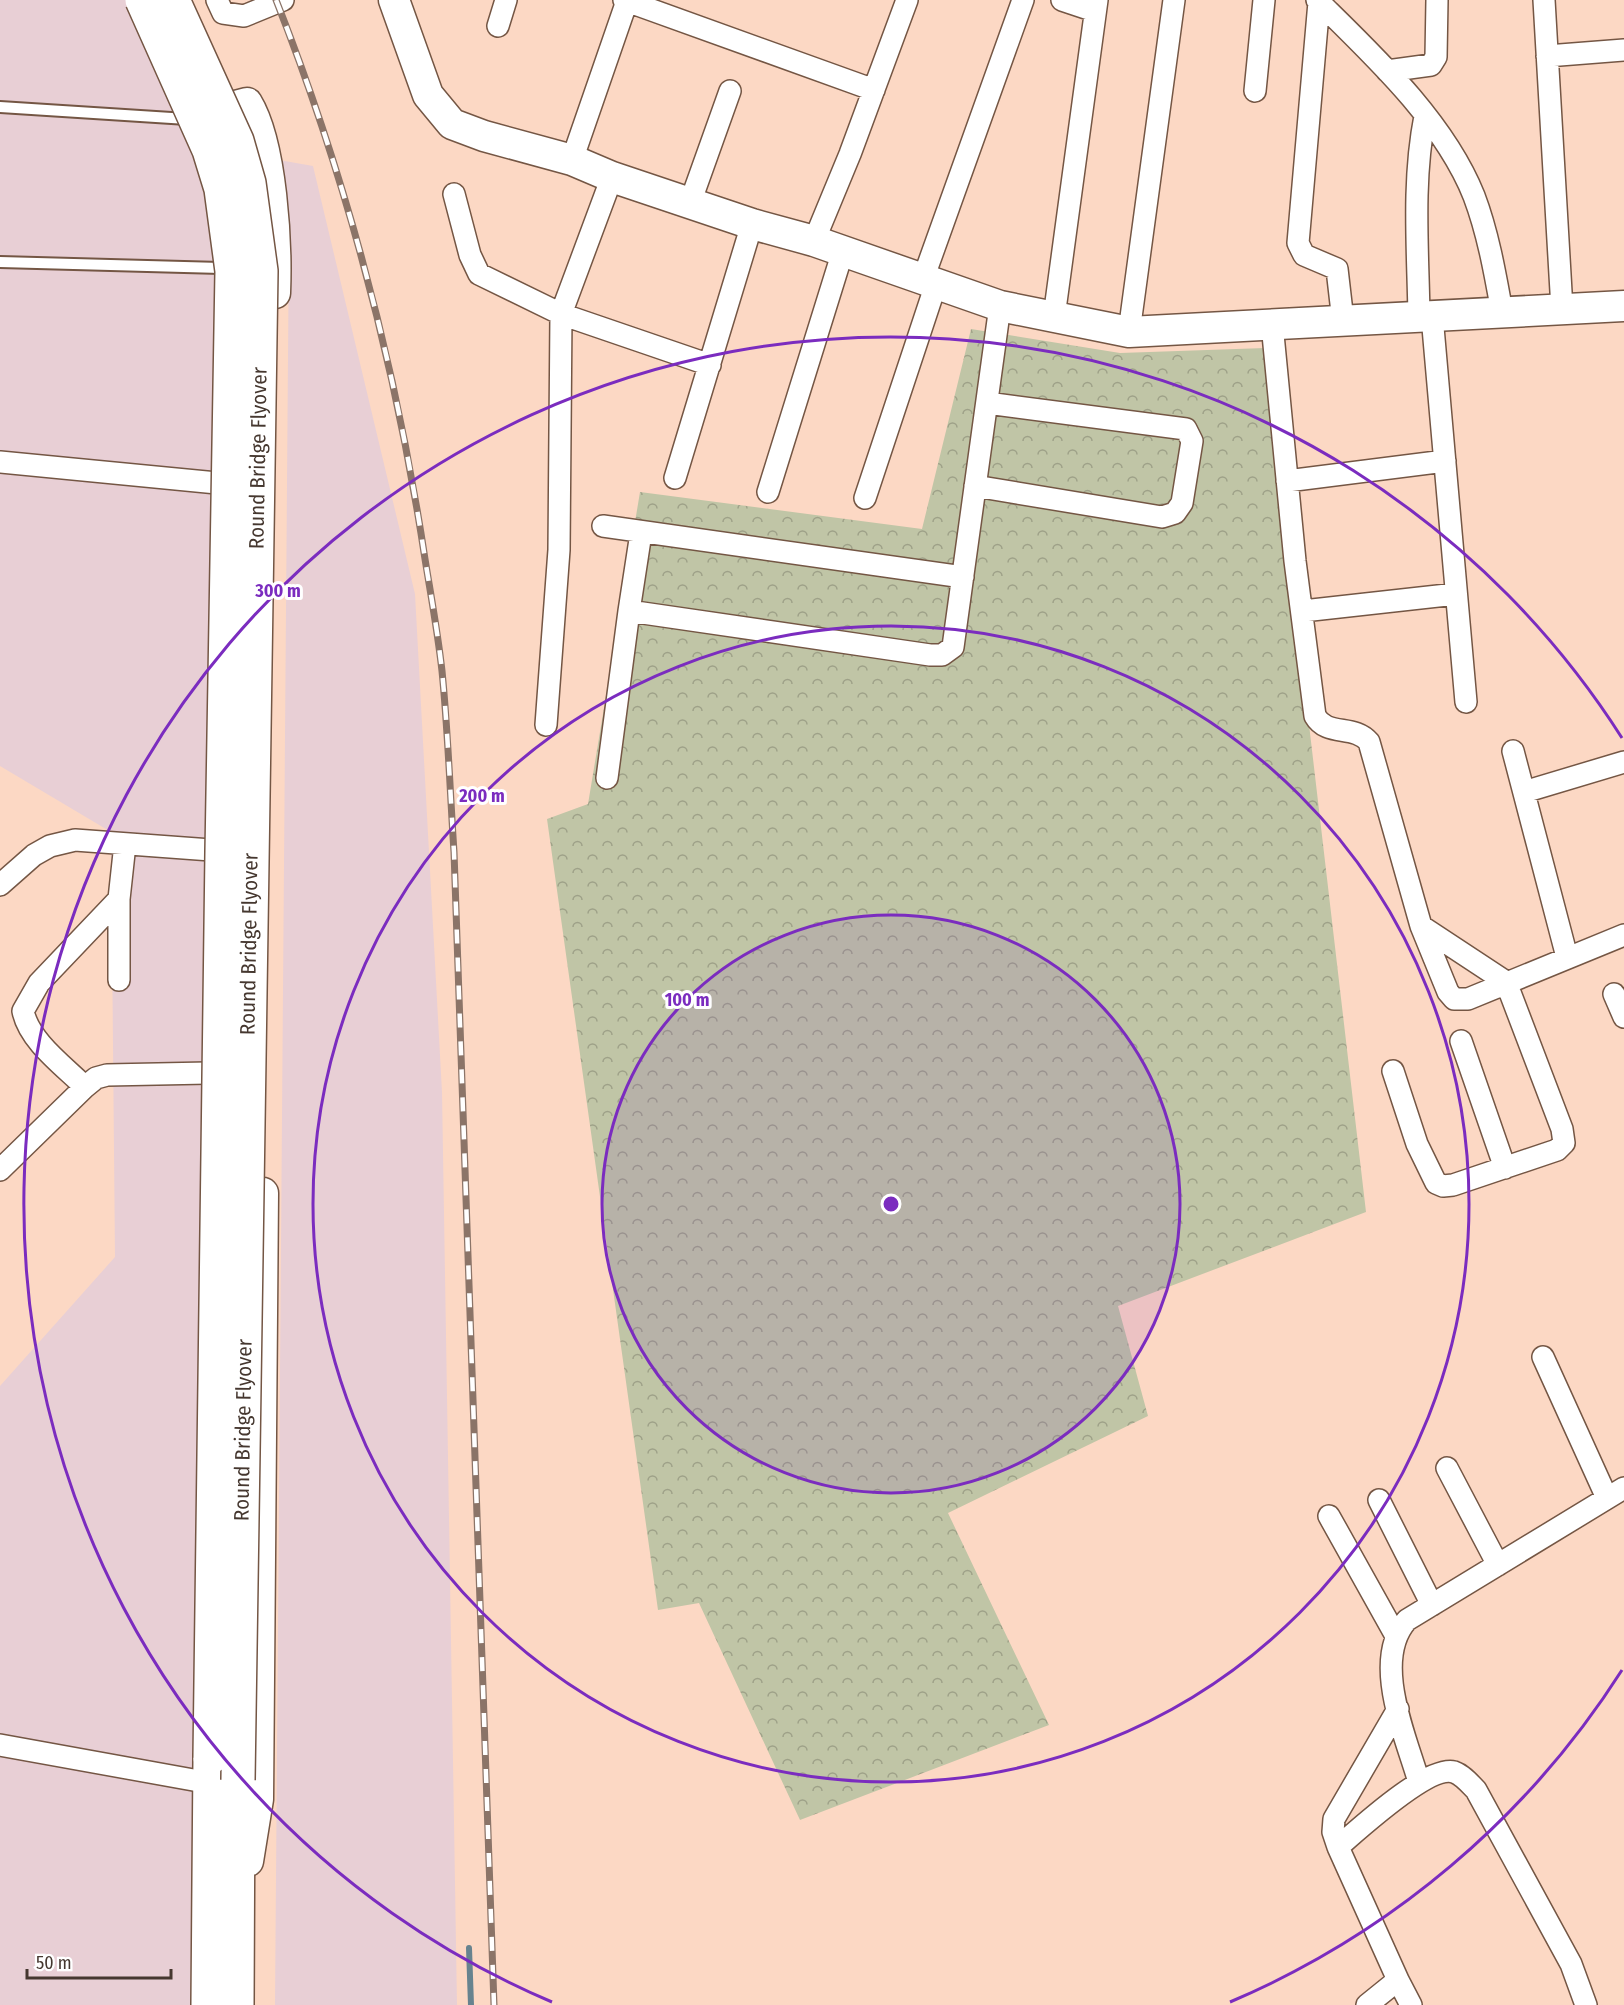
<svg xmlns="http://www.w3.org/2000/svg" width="1624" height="2005" font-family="'Fira Sans Condensed',sans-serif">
<defs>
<pattern id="forest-crowns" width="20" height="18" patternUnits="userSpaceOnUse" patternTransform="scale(1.5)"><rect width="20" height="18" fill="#c0c5a6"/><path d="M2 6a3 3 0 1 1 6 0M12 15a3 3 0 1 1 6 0" fill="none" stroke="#9ea188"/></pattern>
</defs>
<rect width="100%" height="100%" fill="#fcd8c4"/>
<!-- industrial -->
<path fill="#e8cfd5" d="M 0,0 L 148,0 L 217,180 L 191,2005 L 0,2005 L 0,1386 L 115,1257 L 111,832 L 0,766 Z
M 279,160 L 313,166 L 415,594 L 442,1092 L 457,2005 L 275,2005 L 289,231 Z"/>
<!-- forest -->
<path fill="url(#forest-crowns)" d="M 971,329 L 1120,353 L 1265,348 L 1366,1212 L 1118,1306 L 1148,1416 L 948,1513 L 1049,1725 L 800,1820 L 699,1603 L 658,1610 L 547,819 L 588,804 L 640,492 L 922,529 Z"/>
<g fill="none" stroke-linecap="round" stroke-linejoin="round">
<!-- stream -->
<path stroke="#67838f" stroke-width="6" d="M 469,1948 L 471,2005"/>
<defs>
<path id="lane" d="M 0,107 L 187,119
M 0,262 L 221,268"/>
<path id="street" d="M 217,0 L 223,13 L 244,16 L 283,0
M 624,0 L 874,90
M 1062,0 L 1095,11
M 1317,0 C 1374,56 1444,121 1474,196 C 1488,233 1495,273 1502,312
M 1544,0 L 1562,309
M 1319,2 L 1298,243 L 1304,255 L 1337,269 L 1343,321
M 498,26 L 506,0
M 1547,56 L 1624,50
M 1387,71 L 1431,65 L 1436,57 L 1437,0
M 1255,91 L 1264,0
M 572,160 L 627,1
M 454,194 L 470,255 L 479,274 L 561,314 L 710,365
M 690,203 L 730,91
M 814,241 L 850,154 L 907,0
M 923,279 L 1023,0
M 1432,316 L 1466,702
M 1054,317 L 1097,0
M 1419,317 C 1418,250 1412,182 1425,116
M 1272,324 L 1295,561 L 1315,716 C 1327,737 1354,724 1369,742 L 1421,926 L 1448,992 L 1454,999 L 1468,999 L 1624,935
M 1129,332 L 1174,0
M 0,462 L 217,483
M 675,478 L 752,224
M 1287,481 L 1445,461
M 975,486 L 1162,517 L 1175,513 L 1182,503 L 1192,441 L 1186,429 L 987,403
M 768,492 L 843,251
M 865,498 L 936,284
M 603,526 L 963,577
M 629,611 L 641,533
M 1303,611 L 1456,594
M 546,725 L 559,550 L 561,314 L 612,177
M 1513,751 L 1567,957
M 607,778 L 629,611 L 930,655 L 942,655 L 953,647 L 1000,306
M 1524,792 L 1624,762
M 0,885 L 34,855 L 50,846 L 75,840 L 211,850
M 119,899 L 119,980
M 1614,994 L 1624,1017
M 1461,1041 L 1505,1168
M 1393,1071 L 1417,1144 L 1436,1183 L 1443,1186 L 1453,1185 L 1557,1150 L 1564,1143 L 1562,1129 L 1506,982 L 1421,926
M 85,1087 L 96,1078 L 107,1075 L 208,1073
M 0,1170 L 85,1087 C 64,1066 29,1041 23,1011 L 39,983 L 119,899 L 125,844
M 1543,1357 L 1607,1498
M 1447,1468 L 1498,1565
M 1379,1500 L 1432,1605
M 1329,1516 L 1396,1636
M 0,1745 L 210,1783
M 1419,1782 C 1406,1737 1371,1660 1407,1620 L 1624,1488
M 1338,1847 L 1333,1832 L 1334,1819 L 1398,1709
M 1398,1980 L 1411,2005
M 1367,2005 L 1398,1980 L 1338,1847 C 1359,1829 1428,1765 1454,1772 C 1463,1775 1470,1784 1476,1790 L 1571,1964 L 1586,2005"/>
<path id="secondary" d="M 394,0 L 428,95 L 452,124 L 484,136 L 572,160 L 612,177 L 752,224 L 814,241 L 1000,306 L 1129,332 L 1624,306
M 201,115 L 247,103 C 272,144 277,244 275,293
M 248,1861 L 258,1799 L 263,1193"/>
<path id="primary" d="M 208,2005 L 210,1758
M 237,2005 L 238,1780"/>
</defs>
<!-- lane casing -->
<use href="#lane" stroke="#745644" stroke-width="14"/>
<!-- street casing -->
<use href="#street" stroke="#745644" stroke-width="24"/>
<!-- secondary casing -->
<use href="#secondary" stroke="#745644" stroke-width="33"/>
<!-- primary casing -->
<use href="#primary" stroke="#745644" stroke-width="36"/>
<!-- lane -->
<use href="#lane" stroke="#fff" stroke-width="10"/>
<!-- street -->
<use href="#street" stroke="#fff" stroke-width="21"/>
<!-- secondary -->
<use href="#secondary" stroke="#fff" stroke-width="30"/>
<!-- primary -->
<use href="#primary" stroke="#fff" stroke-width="33"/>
<defs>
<path id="rail" d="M 276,0 C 347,180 396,367 425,559 C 431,596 438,634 442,671 C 448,731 450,792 454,852 L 494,2005"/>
</defs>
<!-- rail casing -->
<use href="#rail" stroke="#8b7468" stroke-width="7"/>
<!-- rail -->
<use href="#rail" stroke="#fff" stroke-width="4.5" stroke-dasharray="14" stroke-linecap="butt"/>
<defs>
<path id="primary-bridge" d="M 142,0 L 209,150 L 221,189 L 232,271 L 222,852 L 210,1758
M 173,0 L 237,141 L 249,183 L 261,271 L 238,1780"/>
</defs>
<!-- primary-bridge casing -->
<use href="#primary-bridge" stroke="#745644" stroke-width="36" stroke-linecap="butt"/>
<!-- primary-bridge -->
<use href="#primary-bridge" stroke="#fff" stroke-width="33"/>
</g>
<!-- distance rings -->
<circle cx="891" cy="1204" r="289" fill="#7b2cbf" fill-opacity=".12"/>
<g fill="none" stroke="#7b2cbf" stroke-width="3">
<circle cx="891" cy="1204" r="289"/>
<circle cx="891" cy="1204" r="578"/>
<path d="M1622 1670A867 867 0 0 1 1230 2002M552 2002A867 867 0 1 1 1622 738"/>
</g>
<g text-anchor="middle" stroke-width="6" stroke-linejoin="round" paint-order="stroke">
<!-- street labels -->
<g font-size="21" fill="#45372f" stroke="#fff">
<text transform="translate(258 458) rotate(-89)" y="7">Round Bridge Flyover</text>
<text transform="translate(249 944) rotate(-89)" y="7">Round Bridge Flyover</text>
<text transform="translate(243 1430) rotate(-89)" y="7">Round Bridge Flyover</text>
</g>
</g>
<circle cx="891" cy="1204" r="9" fill="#7b2cbf" stroke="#fff" stroke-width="3"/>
<g font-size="18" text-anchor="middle" font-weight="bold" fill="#7b2cbf" stroke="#fff" stroke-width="6" stroke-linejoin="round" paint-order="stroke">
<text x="278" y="597">300 m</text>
<text x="482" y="802">200 m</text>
<text x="687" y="1006">100 m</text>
</g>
<!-- scale -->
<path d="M27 1969v9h144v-9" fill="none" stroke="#45372f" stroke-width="3"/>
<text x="36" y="1969" font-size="18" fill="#45372f" stroke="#ffffff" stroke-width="4.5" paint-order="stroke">50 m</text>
</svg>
